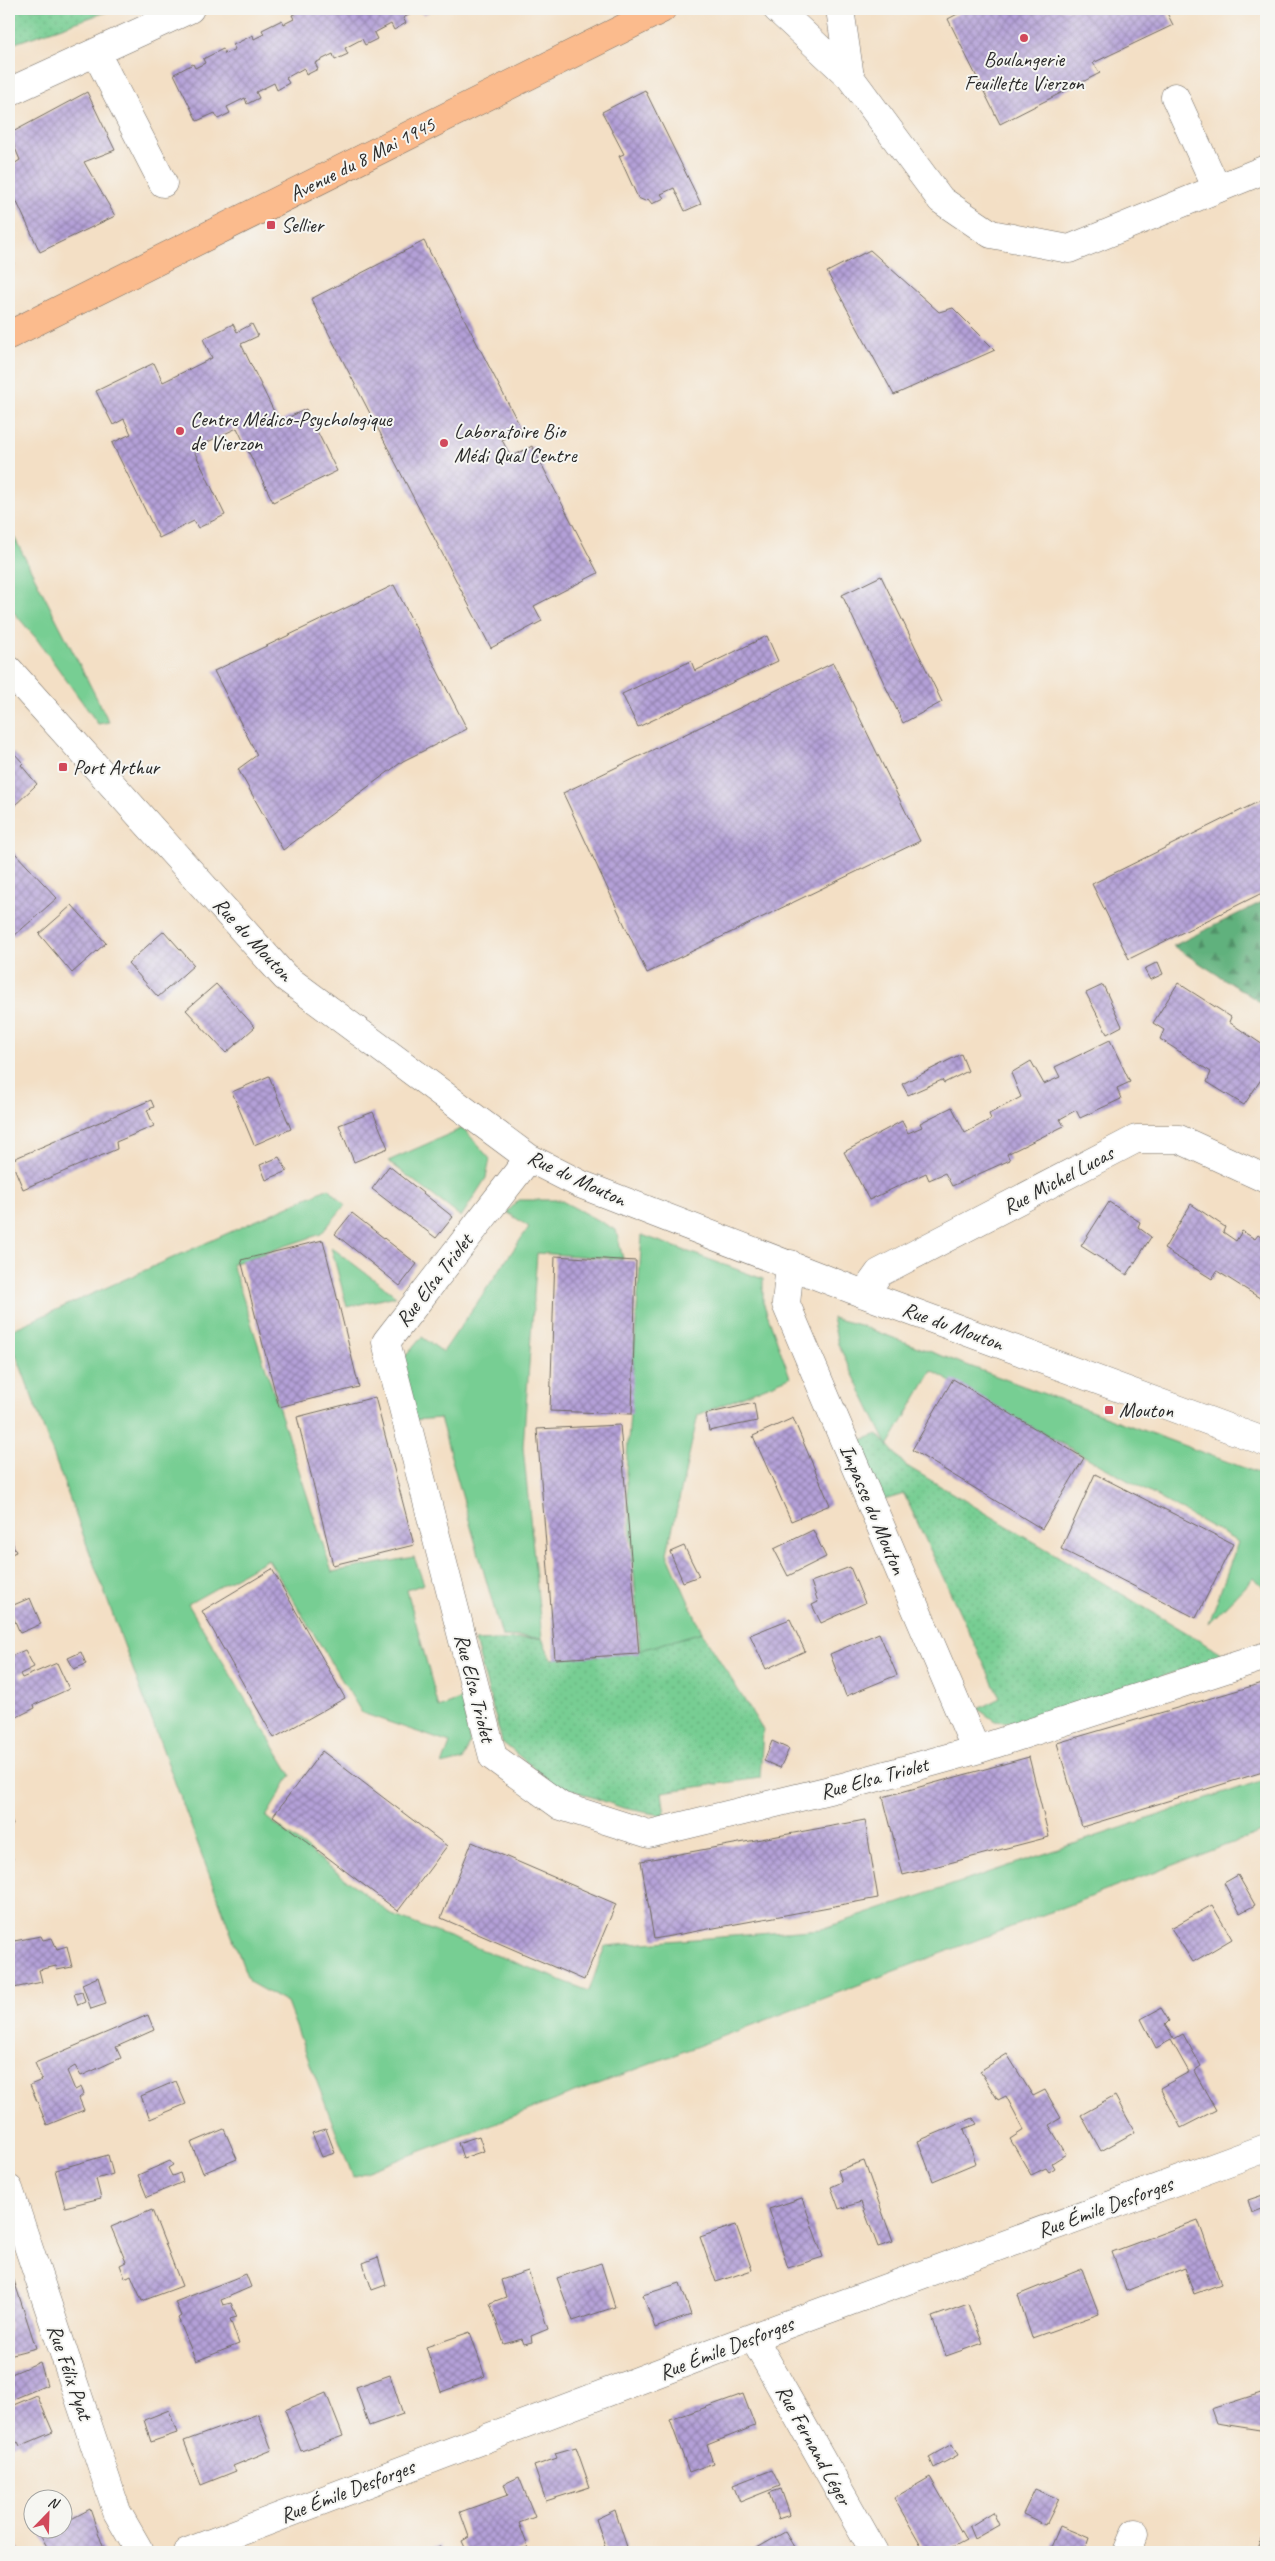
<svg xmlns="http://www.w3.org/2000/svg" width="1275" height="2561" font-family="Caveat,sans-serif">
<defs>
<pattern id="forest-firs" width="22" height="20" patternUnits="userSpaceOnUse" patternTransform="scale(1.25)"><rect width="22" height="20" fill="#61b17d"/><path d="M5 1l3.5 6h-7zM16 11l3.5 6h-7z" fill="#509067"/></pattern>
<pattern id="park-dots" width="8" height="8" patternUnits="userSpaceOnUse" patternTransform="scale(1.25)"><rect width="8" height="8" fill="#77ce93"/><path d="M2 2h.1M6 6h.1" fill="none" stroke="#67b17f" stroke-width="1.8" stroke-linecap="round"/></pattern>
<pattern id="building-cross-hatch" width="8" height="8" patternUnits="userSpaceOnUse" patternTransform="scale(1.25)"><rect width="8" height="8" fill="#b4a0d8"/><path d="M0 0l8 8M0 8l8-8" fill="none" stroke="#9383af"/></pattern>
</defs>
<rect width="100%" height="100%" fill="#f6f6f2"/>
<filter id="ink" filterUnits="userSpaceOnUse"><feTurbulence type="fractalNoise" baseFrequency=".02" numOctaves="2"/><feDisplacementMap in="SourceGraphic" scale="10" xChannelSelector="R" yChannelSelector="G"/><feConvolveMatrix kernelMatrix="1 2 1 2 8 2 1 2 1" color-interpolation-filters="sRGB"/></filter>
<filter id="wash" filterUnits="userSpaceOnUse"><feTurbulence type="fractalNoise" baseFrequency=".0096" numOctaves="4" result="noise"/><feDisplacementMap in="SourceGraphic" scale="20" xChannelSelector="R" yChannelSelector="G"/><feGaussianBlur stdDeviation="1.12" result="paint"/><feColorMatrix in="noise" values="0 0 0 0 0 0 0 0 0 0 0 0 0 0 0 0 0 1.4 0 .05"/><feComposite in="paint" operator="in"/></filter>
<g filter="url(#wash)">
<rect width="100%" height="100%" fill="#f3dfc5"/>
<!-- grass -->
<path fill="#77ce93" stroke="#517c5f" d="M 9,527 L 109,722 L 98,724 L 36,638 L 9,607 Z
M 463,1128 L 490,1159 L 486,1178 L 461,1217 L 388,1161 Z
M 329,1188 L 345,1205 L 321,1234 L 232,1264 L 332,1572 L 414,1557 L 424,1584 L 407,1590 L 439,1708 L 462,1699 L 470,1743 L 463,1760 L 442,1765 L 450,1743 L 362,1713 L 268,1559 L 188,1604 L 291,1775 L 266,1817 L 392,1915 L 589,1991 L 605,1946 L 822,1929 L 1266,1779 L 1266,1830 L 353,2177 L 287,2003 L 249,1982 L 9,1335 L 9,1331 Z
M 519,1200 L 560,1200 L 616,1230 L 623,1259 L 537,1253 L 523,1447 L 542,1638 L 502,1636 L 440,1418 L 414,1420 L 402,1360 L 422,1337 L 443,1352 L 529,1227 L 507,1212 Z
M 642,1235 L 763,1279 L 763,1302 L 790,1377 L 698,1415 L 667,1553 L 702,1632 L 640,1651 L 626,1472 Z
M 331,1247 L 396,1296 L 347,1307 Z
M 832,1318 L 856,1324 L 1266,1476 L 1266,1591 L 1254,1577 L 1209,1623 L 1238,1542 L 932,1371 L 888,1446 L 838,1344 Z"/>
<!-- forest -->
<path fill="url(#forest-firs)" stroke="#466e54" d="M 1266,900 L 1266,1006 L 1173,946 Z"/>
<!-- park -->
<path fill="url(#park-dots)" stroke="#517c5f" d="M 9,9 L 115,9 L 9,45 Z
M 878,1434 L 905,1465 L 1226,1656 L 1015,1723 L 995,1721 L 978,1709 L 1000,1698 L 904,1494 L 881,1501 L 853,1443 Z
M 702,1632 L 763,1730 L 760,1778 L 662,1792 L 665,1816 L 623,1808 L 552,1783 L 502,1742 L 475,1641 L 542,1638 L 551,1659 L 631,1653 Z"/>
<g id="blocks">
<!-- building -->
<path fill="url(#building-cross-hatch)" d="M 304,9 L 435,9 L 423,15 L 420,9 L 403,18 L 406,23 L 394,30 L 391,24 L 374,33 L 377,39 L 365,45 L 362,39 L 345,48 L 348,54 L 335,60 L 333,54 L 315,63 L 318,69 L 306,75 L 304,68 L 286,78 L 289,83 L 277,90 L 274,83 L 256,92 L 259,98 L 247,104 L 245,98 L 227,107 L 230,113 L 218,119 L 215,113 L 197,121 L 174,74 L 193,64 L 195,68 L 205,63 L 203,59 L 223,49 L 225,54 L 235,49 L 233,45 L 253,35 L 254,39 L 264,34 L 262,30 L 282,20 L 284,24 L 294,19 L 292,15 Z
M 967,9 L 1165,9 L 1173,25 L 1093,63 L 1100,73 L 1000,124 L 948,19 Z
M 645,90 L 701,204 L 685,211 L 674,188 L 661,194 L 664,198 L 652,204 L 648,199 L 645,201 L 638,198 L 619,156 L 624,154 L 602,112 Z
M 87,92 L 115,150 L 84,162 L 115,216 L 40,252 L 9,185 L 9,167 L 20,160 L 9,134 Z
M 424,241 L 522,430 L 502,440 L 511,457 L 532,446 L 598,573 L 534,606 L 542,621 L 491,648 L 311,299 Z
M 870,250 L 939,312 L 953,308 L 995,350 L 894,395 L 827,272 Z
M 9,254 L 14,264 L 9,267 Z
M 233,324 L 237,332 L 252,324 L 258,336 L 241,344 L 279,422 L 306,409 L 337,471 L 273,502 L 237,428 L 193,449 L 225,515 L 198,528 L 194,521 L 159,538 L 112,443 L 131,434 L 124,419 L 113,425 L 96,391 L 154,363 L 163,382 L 212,358 L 203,339 Z
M 881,576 L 942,702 L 903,723 L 842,595 Z
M 394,585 L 467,729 L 403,761 L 283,850 L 238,769 L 257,755 L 214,671 Z
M 767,636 L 778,661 L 638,727 L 622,694 L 691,661 L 695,671 Z
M 833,663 L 920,841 L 647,973 L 563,793 Z
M 9,751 L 12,754 L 14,753 L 23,763 L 21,765 L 37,784 L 9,811 Z
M 1266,798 L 1266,891 L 1129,959 L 1092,884 Z
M 14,852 L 57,898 L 14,936 L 9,930 L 9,857 Z
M 72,905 L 106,943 L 72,973 L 39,934 Z
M 164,931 L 194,965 L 158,997 L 128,963 Z
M 1158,962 L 1163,974 L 1150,980 L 1144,969 Z
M 1178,983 L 1231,1017 L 1229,1022 L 1266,1047 L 1266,1072 L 1244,1105 L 1207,1082 L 1211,1072 L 1160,1039 L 1164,1030 L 1153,1023 Z
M 216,984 L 255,1027 L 226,1053 L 186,1010 Z
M 1103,985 L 1122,1026 L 1107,1034 L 1086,993 Z
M 1110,1040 L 1130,1082 L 1117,1088 L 1121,1099 L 1080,1118 L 1076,1110 L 1060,1119 L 1064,1126 L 1007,1154 L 1010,1160 L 952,1186 L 945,1173 L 929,1180 L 926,1173 L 869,1200 L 844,1152 L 902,1121 L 908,1133 L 922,1127 L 920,1123 L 952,1107 L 965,1133 L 991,1119 L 989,1114 L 1021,1097 L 1011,1073 L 1031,1061 L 1044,1084 L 1060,1077 L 1055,1067 Z
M 961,1054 L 968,1071 L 944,1083 L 942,1080 L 908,1095 L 902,1084 Z
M 269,1076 L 291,1129 L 254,1145 L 232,1092 Z
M 151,1100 L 154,1107 L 147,1110 L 154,1126 L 116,1142 L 117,1149 L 23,1189 L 11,1160 Z
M 373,1112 L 388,1148 L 354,1162 L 339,1125 Z
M 279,1157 L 287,1171 L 266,1180 L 260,1165 Z
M 389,1166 L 453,1217 L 436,1238 L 372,1189 Z
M 1109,1202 L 1140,1222 L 1138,1227 L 1151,1237 L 1127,1275 L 1081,1246 Z
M 1191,1204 L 1225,1227 L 1223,1232 L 1236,1241 L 1242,1231 L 1255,1239 L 1258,1235 L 1266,1241 L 1266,1294 L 1263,1300 L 1217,1271 L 1212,1279 L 1164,1249 Z
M 352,1213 L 417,1264 L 400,1286 L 335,1234 Z
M 323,1240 L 359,1387 L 279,1407 L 241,1260 Z
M 555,1256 L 636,1261 L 632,1414 L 550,1411 Z
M 953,1379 L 1084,1458 L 1042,1529 L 912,1450 Z
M 375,1397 L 414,1545 L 333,1565 L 297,1417 Z
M 754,1403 L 757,1421 L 709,1431 L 706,1414 Z
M 793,1418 L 830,1505 L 791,1521 L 753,1436 Z
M 620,1425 L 639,1654 L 555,1659 L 537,1429 Z
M 1095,1474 L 1233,1544 L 1196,1618 L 1061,1549 Z
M 813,1530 L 826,1557 L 788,1576 L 774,1549 Z
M 9,1534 L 16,1552 L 9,1555 Z
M 684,1546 L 699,1576 L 683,1582 L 670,1552 Z
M 850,1567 L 865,1603 L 821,1623 L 812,1605 L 818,1602 L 811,1582 Z
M 272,1569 L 345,1698 L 274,1738 L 202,1611 Z
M 30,1598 L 41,1624 L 20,1633 L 9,1607 Z
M 790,1619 L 805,1651 L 766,1669 L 750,1635 Z
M 879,1633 L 897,1675 L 846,1696 L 830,1654 Z
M 25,1650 L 34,1667 L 20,1674 L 22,1678 L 57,1663 L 69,1689 L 34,1705 L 35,1708 L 9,1721 L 9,1657 Z
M 81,1652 L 86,1664 L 74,1669 L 68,1658 Z
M 1266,1682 L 1266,1771 L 1082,1827 L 1057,1743 Z
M 772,1741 L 789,1749 L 780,1768 L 764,1761 Z
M 322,1751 L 447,1846 L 398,1911 L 273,1816 Z
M 1029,1757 L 1049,1837 L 903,1875 L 883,1797 Z
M 9,1815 L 13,1825 L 9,1826 Z
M 865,1820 L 878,1898 L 654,1939 L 641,1861 Z
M 472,1842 L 616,1904 L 584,1980 L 441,1918 Z
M 9,1848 L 13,1859 L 9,1861 Z
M 1238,1875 L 1255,1905 L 1240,1913 L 1224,1883 Z
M 1212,1905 L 1232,1939 L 1193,1962 L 1171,1928 Z
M 9,1924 L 14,1941 L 41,1936 L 43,1940 L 52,1938 L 57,1949 L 67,1946 L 72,1967 L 57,1970 L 56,1966 L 39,1970 L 42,1982 L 9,1989 Z
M 98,1977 L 106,2004 L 91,2009 L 82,1984 Z
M 82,1992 L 85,2002 L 78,2005 L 74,1994 Z
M 1161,2008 L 1169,2021 L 1165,2025 L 1174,2039 L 1183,2034 L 1201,2066 L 1194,2071 L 1216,2110 L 1181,2128 L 1160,2088 L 1189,2072 L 1171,2040 L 1156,2048 L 1141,2019 Z
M 148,2015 L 154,2030 L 116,2047 L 121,2058 L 81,2076 L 75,2066 L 67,2071 L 75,2090 L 81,2087 L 84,2094 L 79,2098 L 84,2110 L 47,2125 L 30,2085 L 42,2080 L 35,2063 Z
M 1007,2054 L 1033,2096 L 1045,2090 L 1061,2118 L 1049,2125 L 1066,2154 L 1052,2163 L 1055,2168 L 1049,2172 L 1046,2168 L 1031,2175 L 1010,2139 L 1024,2130 L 1006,2096 L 998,2100 L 980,2071 Z
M 176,2081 L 186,2104 L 150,2119 L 141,2096 Z
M 1115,2096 L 1135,2132 L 1101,2151 L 1081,2115 Z
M 973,2118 L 977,2124 L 964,2129 L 976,2163 L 933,2181 L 918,2141 Z
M 224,2129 L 237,2159 L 203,2173 L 191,2143 Z
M 326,2129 L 335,2153 L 322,2157 L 312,2133 Z
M 479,2136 L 484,2151 L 463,2158 L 458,2143 Z
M 108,2155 L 113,2174 L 96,2179 L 101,2198 L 65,2207 L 55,2170 Z
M 170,2161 L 173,2165 L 168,2168 L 172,2176 L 180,2173 L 183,2182 L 147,2197 L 138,2175 Z
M 864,2161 L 893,2242 L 878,2247 L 861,2202 L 839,2209 L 831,2187 L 842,2182 L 838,2170 Z
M 1266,2194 L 1266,2220 L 1262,2209 L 1252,2213 L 1248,2200 Z
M 802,2198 L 823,2257 L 788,2268 L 769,2209 Z
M 152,2210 L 182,2286 L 142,2301 L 131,2275 L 125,2278 L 120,2265 L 126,2262 L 111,2227 Z
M 1198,2220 L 1221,2284 L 1194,2294 L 1185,2268 L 1126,2291 L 1112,2252 Z
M 736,2225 L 752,2270 L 716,2282 L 700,2237 Z
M 378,2257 L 386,2285 L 372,2290 L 363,2263 Z
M 601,2263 L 615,2307 L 573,2321 L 557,2278 Z
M 9,2265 L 36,2348 L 9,2355 Z
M 1082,2269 L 1099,2314 L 1032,2338 L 1018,2295 Z
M 528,2271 L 548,2329 L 531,2336 L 532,2342 L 524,2344 L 522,2339 L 504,2344 L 490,2303 L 506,2297 L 501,2280 Z
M 246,2274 L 251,2287 L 221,2300 L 223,2305 L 231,2303 L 237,2317 L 230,2319 L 239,2344 L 196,2361 L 178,2318 L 181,2316 L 175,2302 Z
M 680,2283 L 691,2315 L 655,2328 L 643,2295 Z
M 968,2304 L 983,2343 L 946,2356 L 932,2317 Z
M 470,2332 L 485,2376 L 441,2392 L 426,2347 Z
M 40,2362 L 47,2385 L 9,2401 L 9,2375 Z
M 390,2375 L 403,2414 L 369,2426 L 356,2387 Z
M 326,2393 L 343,2436 L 301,2451 L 285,2410 Z
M 1261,2393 L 1266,2409 L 1266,2431 L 1216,2423 L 1211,2409 Z
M 743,2394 L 755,2426 L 707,2445 L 713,2463 L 689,2472 L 670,2420 Z
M 37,2395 L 53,2432 L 20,2446 L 18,2442 L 9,2447 L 9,2407 Z
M 169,2410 L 177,2433 L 151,2442 L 144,2420 Z
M 258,2414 L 272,2450 L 233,2466 L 236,2471 L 201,2485 L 184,2441 Z
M 952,2444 L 958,2455 L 934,2468 L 929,2457 Z
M 576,2447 L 590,2487 L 546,2501 L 534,2466 L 557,2458 L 555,2453 Z
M 772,2470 L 780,2486 L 740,2502 L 733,2485 Z
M 519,2477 L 535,2517 L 519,2523 L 528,2547 L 515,2552 L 467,2552 L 462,2541 L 469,2537 L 460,2512 L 508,2495 L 504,2484 Z
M 930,2477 L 966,2540 L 943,2552 L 925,2552 L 894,2498 Z
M 781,2489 L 790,2515 L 778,2519 L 769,2493 Z
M 1035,2489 L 1059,2499 L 1046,2525 L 1023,2514 Z
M 90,2509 L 105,2552 L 50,2552 L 41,2536 L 54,2528 L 62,2528 L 62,2524 Z
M 615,2510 L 627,2547 L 607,2552 L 596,2519 Z
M 993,2512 L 999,2525 L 974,2539 L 969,2527 Z
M 1060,2526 L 1089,2538 L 1085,2550 L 1090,2552 L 1049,2552 Z
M 1266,2530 L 1266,2552 L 1257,2552 Z
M 785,2532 L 797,2552 L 750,2552 Z
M 17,2546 L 21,2552 L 9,2552 L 9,2550 Z
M 441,2546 L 443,2552 L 428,2552 L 427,2551 Z"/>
</g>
</g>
<g filter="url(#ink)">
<use href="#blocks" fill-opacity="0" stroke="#716a61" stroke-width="1"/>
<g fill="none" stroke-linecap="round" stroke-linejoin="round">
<defs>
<path id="minor" d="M 777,9 L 850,77 L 941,200 L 991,234 L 1069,249 L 1266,169
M 840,9 L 850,77
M 96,53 L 163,183
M 9,92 L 190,9
M 1175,97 L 1217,189
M 9,670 L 285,977 L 529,1158 L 580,1184 L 864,1294 L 1266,1442
M 529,1158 L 386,1342 L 493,1757 L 561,1806 L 649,1834 L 846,1786 L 976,1750 L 1266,1656
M 790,1264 L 786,1304 L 976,1750
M 864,1294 L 879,1273 L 1136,1139 L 1179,1139 L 1266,1179
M 9,2189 L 117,2512 L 140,2552
M 753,2337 L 874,2552
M 187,2552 L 753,2337 L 1266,2148
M 1127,2552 L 1135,2533"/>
<path id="major" d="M 9,335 L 662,9"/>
</defs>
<!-- minor casing -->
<use href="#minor" stroke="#716a61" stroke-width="29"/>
<!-- major casing -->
<use href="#major" stroke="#716a61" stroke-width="29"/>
<!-- minor -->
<use href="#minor" stroke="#fff" stroke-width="28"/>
<!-- major -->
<use href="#major" stroke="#fbbb8d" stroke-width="28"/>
</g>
</g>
<!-- markers -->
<g fill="#d1495b" stroke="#f6f6f2" stroke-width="2">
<circle cx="1024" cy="38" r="5"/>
<rect x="266" y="220" width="10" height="10" rx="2.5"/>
<circle cx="180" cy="431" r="5"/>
<circle cx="444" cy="443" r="5"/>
<rect x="58" y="762" width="10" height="10" rx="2.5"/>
<rect x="1104" y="1405" width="10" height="10" rx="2.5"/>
</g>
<g text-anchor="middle" stroke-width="4" stroke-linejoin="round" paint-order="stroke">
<!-- poi labels -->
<g font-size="21" fill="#2b2b2b" stroke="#f6f6f2" text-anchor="start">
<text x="1024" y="66" text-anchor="middle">Boulangerie<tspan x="1024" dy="24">Feuillette Vierzon</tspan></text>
<text x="281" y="232">Sellier</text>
<text x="190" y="426">Centre Médico-Psychologique<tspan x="190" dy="24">de Vierzon</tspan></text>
<text x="454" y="438">Laboratoire Bio<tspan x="454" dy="24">Médi Qual Centre</tspan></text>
<text x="73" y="774">Port Arthur</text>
<text x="1119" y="1417">Mouton</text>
</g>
<!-- street labels -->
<g font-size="21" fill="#2b2b2b" stroke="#f6f6f2">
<text transform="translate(362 159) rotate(-27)" y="7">Avenue du 8 Mai 1945</text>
<text transform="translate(253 939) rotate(47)" y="7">Rue du Mouton</text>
<text transform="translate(577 1178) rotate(25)" y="7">Rue du Mouton</text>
<text transform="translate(1058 1180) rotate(-28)" y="7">Rue Michel Lucas</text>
<text transform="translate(434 1280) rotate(-52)" y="7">Rue Elsa Triolet</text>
<text transform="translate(953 1326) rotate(20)" y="7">Rue du Mouton</text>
<text transform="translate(873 1509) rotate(67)" y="7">Impasse du Mouton</text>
<text transform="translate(475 1688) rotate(76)" y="7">Rue Elsa Triolet</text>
<text transform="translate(874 1778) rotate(-15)" y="7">Rue Elsa Triolet</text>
<text transform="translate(1105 2207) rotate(-20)" y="7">Rue Émile Desforges</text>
<text transform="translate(726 2348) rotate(-21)" y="7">Rue Émile Desforges</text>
<text transform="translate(70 2372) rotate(71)" y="7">Rue Félix Pyat</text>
<text transform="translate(814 2445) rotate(61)" y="7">Rue Fernand Léger</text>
<text transform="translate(347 2491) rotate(-21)" y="7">Rue Émile Desforges</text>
</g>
</g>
<!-- margin -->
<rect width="1275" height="2561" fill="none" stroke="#f6f6f2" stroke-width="30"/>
<!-- north arrow -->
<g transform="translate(48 2514) rotate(23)"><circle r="24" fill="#f6f6f2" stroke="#a5a5a2"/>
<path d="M0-4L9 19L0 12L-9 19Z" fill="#d1495b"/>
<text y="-8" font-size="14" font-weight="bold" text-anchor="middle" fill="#2b2b2b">N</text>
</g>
</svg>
